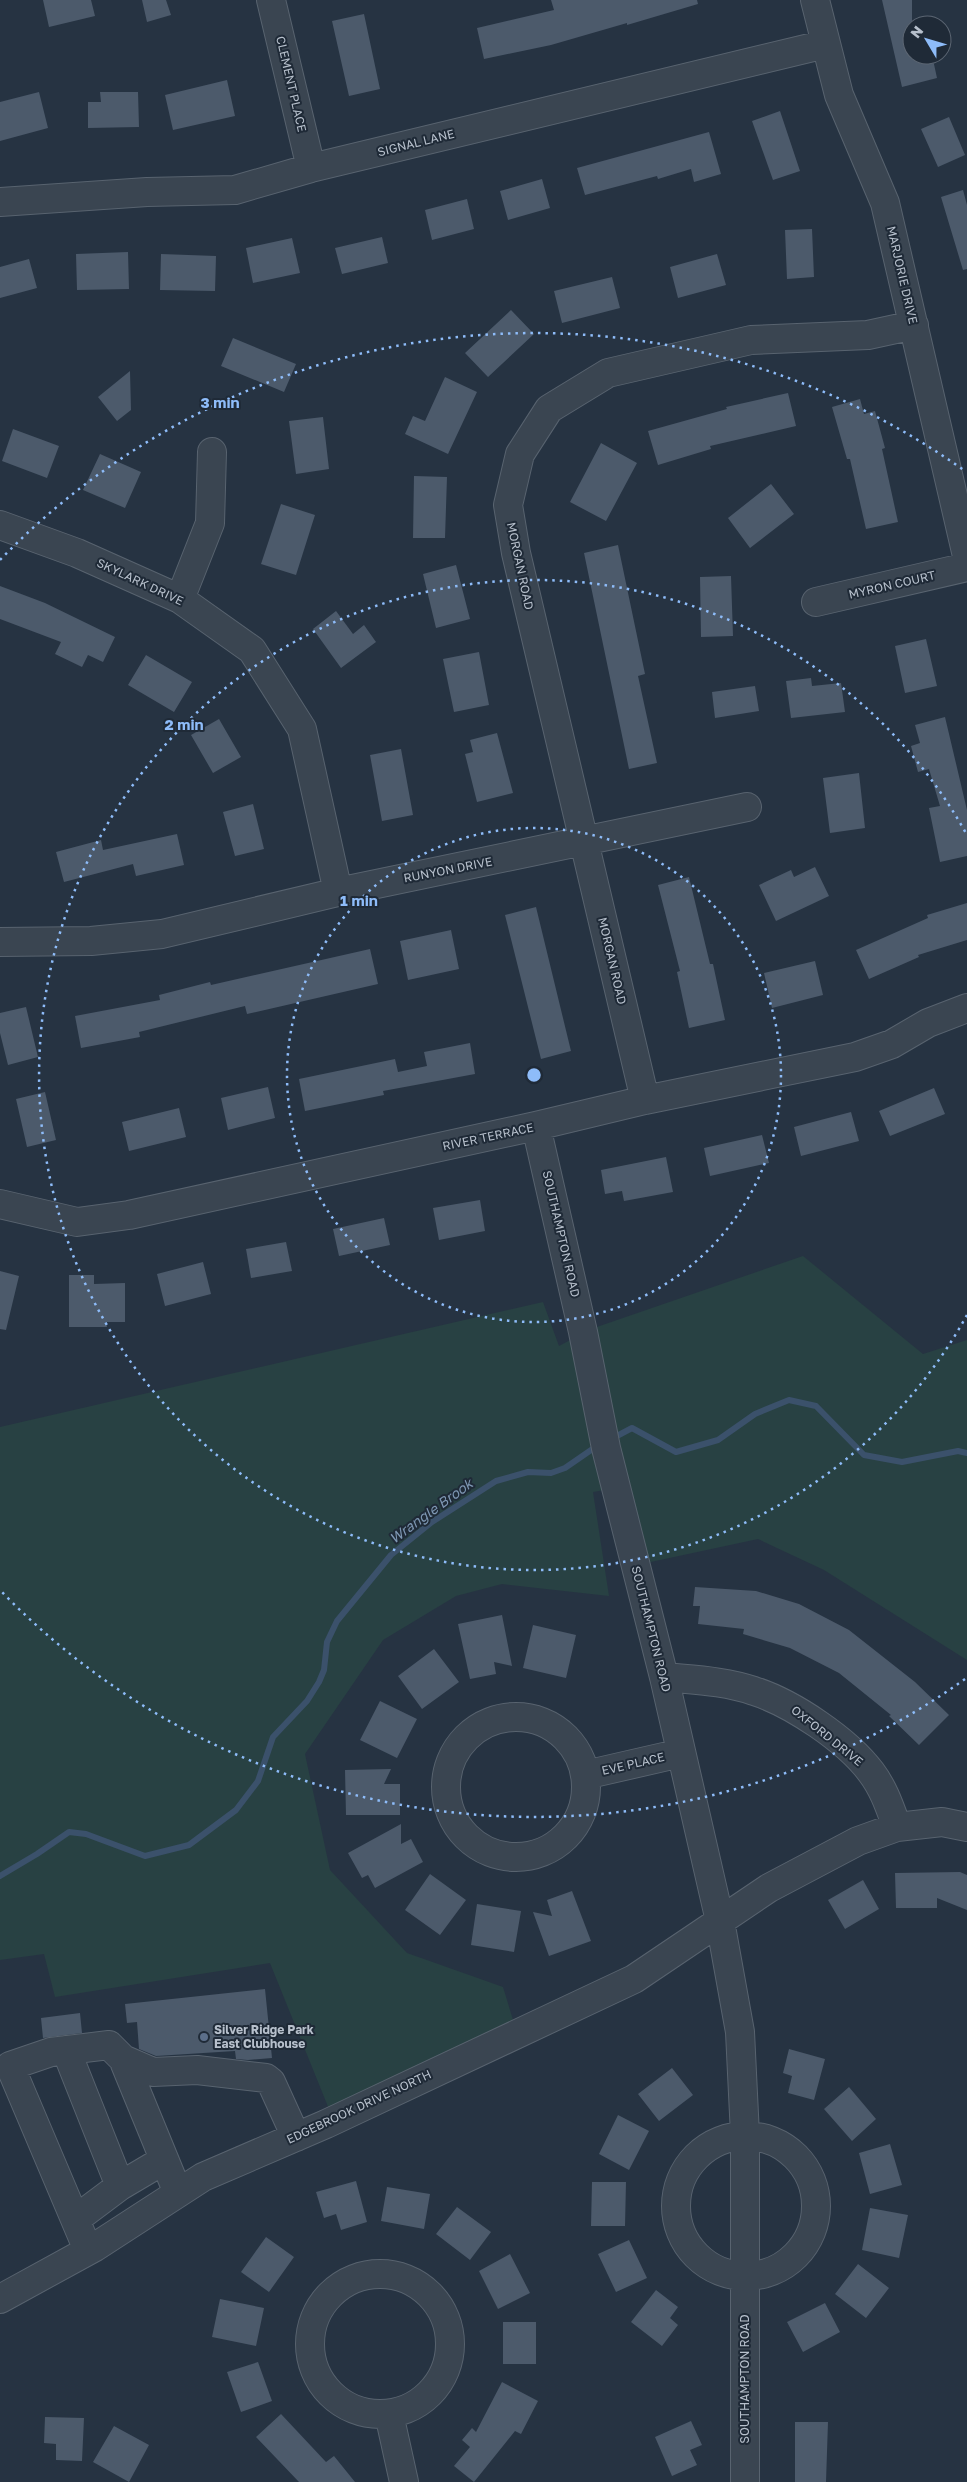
<svg xmlns="http://www.w3.org/2000/svg" width="967" height="2482" font-family="'Golos Text',sans-serif">
<rect width="100%" height="100%" fill="#263342"/>
<!-- green -->
<path fill="#284143" d="M 803,1256 L 923,1354 L 967,1340 L 967,1660 L 824,1570 L 758,1539 L 646,1563 L 628,1486 L 593,1492 L 609,1596 L 502,1584 L 456,1596 L 383,1640 L 305,1754 L 330,1870 L 407,1953 L 503,1987 L 520,2043 L 333,2119 L 270,1963 L 55,1997 L 44,1954 L 0,1960 L 0,1427 L 543,1302 L 559,1346 L 591,1329 Z"/>
<g fill="none" stroke-linecap="round" stroke-linejoin="round">
<!-- stream -->
<path stroke="#3b516b" stroke-width="6" d="M 615,1437 L 632,1428 L 676,1452 L 718,1440 L 755,1414 L 789,1400 L 816,1406 L 864,1455 L 902,1462 L 958,1451 L 967,1453
M 0,1876 L 37,1854 L 69,1832 L 86,1834 L 145,1856 L 189,1845 L 236,1810 L 258,1781 L 273,1737 L 307,1701 L 319,1682 L 324,1670 L 327,1642 L 337,1621 L 391,1555 L 432,1522 L 496,1481 L 528,1472 L 551,1473 L 565,1468 L 594,1448"/>
</g>
<!-- building -->
<path fill="#4c5a6b" d="M 43,0 L 91,0 L 95,16 L 49,27 Z
M 142,0 L 166,0 L 171,15 L 147,22 Z
M 551,0 L 697,0 L 698,4 L 627,25 L 627,23 L 551,45 L 484,59 L 477,28 L 554,10 Z
M 882,0 L 912,0 L 912,55 L 932,55 L 937,78 L 902,87 Z
M 364,14 L 380,89 L 349,96 L 332,21 Z
M 227,80 L 235,116 L 173,130 L 165,95 Z
M 39,92 L 48,128 L 0,141 L 0,102 Z
M 100,92 L 138,92 L 139,127 L 88,128 L 88,102 L 101,102 Z
M 780,111 L 800,171 L 773,180 L 752,121 Z
M 949,117 L 965,155 L 938,167 L 921,129 Z
M 709,132 L 721,174 L 694,182 L 691,169 L 658,179 L 657,176 L 585,195 L 577,168 Z
M 542,179 L 550,208 L 508,220 L 500,191 Z
M 963,190 L 967,205 L 967,269 L 963,270 L 941,197 Z
M 467,199 L 474,229 L 432,240 L 425,210 Z
M 812,229 L 814,277 L 787,279 L 785,230 Z
M 382,237 L 388,263 L 342,274 L 335,248 Z
M 292,238 L 300,273 L 253,283 L 246,248 Z
M 128,252 L 129,289 L 77,290 L 76,254 Z
M 161,254 L 216,256 L 215,291 L 160,290 Z
M 717,254 L 726,285 L 678,298 L 670,267 Z
M 29,259 L 37,288 L 0,298 L 0,267 Z
M 612,277 L 620,308 L 562,323 L 554,291 Z
M 511,310 L 534,334 L 488,377 L 465,353 Z
M 233,338 L 296,364 L 284,392 L 221,366 Z
M 130,371 L 131,410 L 117,421 L 98,397 Z
M 445,377 L 477,392 L 448,454 L 405,434 L 413,416 L 425,421 Z
M 788,393 L 796,426 L 710,446 L 711,449 L 658,465 L 648,431 L 727,409 L 726,407 Z
M 860,399 L 864,414 L 875,411 L 885,448 L 882,449 L 898,522 L 866,529 L 850,459 L 847,459 L 832,407 Z
M 323,417 L 329,469 L 296,474 L 289,421 Z
M 13,429 L 59,446 L 47,478 L 2,461 Z
M 601,443 L 637,463 L 606,521 L 570,502 Z
M 100,454 L 141,472 L 125,508 L 83,490 Z
M 414,476 L 447,477 L 445,538 L 413,538 Z
M 771,484 L 794,514 L 750,548 L 728,518 Z
M 281,504 L 315,515 L 296,575 L 261,564 Z
M 618,545 L 645,674 L 638,676 L 657,763 L 629,769 L 584,553 Z
M 456,565 L 470,619 L 436,628 L 423,574 Z
M 731,576 L 733,636 L 701,637 L 700,577 Z
M 0,586 L 45,603 L 115,637 L 103,662 L 88,655 L 82,667 L 55,654 L 61,642 L 0,619 Z
M 336,611 L 353,634 L 364,625 L 376,642 L 341,668 L 313,629 Z
M 926,639 L 937,686 L 905,693 L 895,646 Z
M 479,652 L 489,705 L 454,712 L 443,659 Z
M 146,655 L 192,682 L 174,712 L 128,685 Z
M 811,678 L 812,686 L 841,683 L 845,712 L 791,718 L 786,681 Z
M 755,686 L 759,711 L 715,718 L 712,692 Z
M 945,717 L 967,810 L 967,856 L 940,862 L 929,808 L 940,806 L 929,769 L 918,772 L 911,746 L 920,743 L 915,725 Z
M 219,719 L 241,757 L 213,773 L 191,735 Z
M 497,733 L 513,793 L 477,802 L 465,754 L 473,752 L 470,740 Z
M 401,749 L 413,815 L 382,821 L 370,755 Z
M 859,773 L 865,828 L 830,833 L 823,778 Z
M 253,804 L 264,849 L 235,856 L 223,812 Z
M 177,834 L 184,865 L 136,876 L 133,864 L 64,882 L 56,852 L 101,840 L 103,850 Z
M 815,867 L 829,896 L 776,921 L 759,885 L 791,870 L 794,877 Z
M 689,877 L 710,964 L 713,964 L 725,1020 L 689,1028 L 677,972 L 680,971 L 658,885 Z
M 967,903 L 967,940 L 918,955 L 919,957 L 869,979 L 856,950 L 928,918 L 927,915 Z
M 536,907 L 571,1051 L 541,1059 L 505,915 Z
M 451,930 L 459,969 L 408,980 L 400,941 Z
M 370,949 L 378,984 L 247,1014 L 245,1006 L 139,1032 L 140,1037 L 81,1048 L 75,1016 L 160,1000 L 159,995 L 210,982 L 211,985 Z
M 815,961 L 823,995 L 772,1008 L 764,973 Z
M 26,1007 L 38,1057 L 8,1065 L 0,1033 L 0,1013 Z
M 470,1043 L 475,1074 L 383,1091 L 384,1095 L 305,1111 L 299,1079 L 395,1059 L 398,1072 L 427,1066 L 424,1052 Z
M 268,1087 L 275,1118 L 228,1130 L 221,1098 Z
M 934,1088 L 945,1114 L 890,1136 L 879,1111 Z
M 45,1092 L 56,1140 L 27,1147 L 16,1099 Z
M 179,1108 L 186,1137 L 129,1151 L 122,1122 Z
M 851,1112 L 859,1141 L 801,1156 L 794,1127 Z
M 762,1135 L 769,1163 L 710,1176 L 704,1148 Z
M 666,1157 L 673,1192 L 624,1201 L 622,1191 L 605,1194 L 601,1170 Z
M 480,1200 L 485,1231 L 439,1240 L 433,1208 Z
M 384,1218 L 390,1245 L 339,1256 L 333,1229 Z
M 286,1242 L 292,1271 L 251,1278 L 246,1249 Z
M 203,1262 L 211,1294 L 165,1306 L 157,1274 Z
M 0,1271 L 19,1276 L 6,1330 L 0,1329 Z
M 69,1275 L 94,1275 L 94,1284 L 125,1283 L 125,1322 L 106,1322 L 107,1327 L 69,1327 Z
M 695,1587 L 756,1591 L 799,1604 L 849,1630 L 915,1682 L 949,1715 L 919,1745 L 889,1716 L 891,1715 L 839,1673 L 790,1648 L 743,1634 L 744,1629 L 698,1624 L 700,1606 L 693,1606 Z
M 502,1615 L 512,1666 L 494,1662 L 496,1674 L 470,1679 L 458,1624 Z
M 533,1625 L 576,1635 L 566,1678 L 523,1668 Z
M 434,1649 L 459,1682 L 422,1709 L 398,1676 Z
M 380,1701 L 417,1719 L 397,1758 L 360,1740 Z
M 391,1769 L 384,1784 L 400,1784 L 400,1815 L 346,1815 L 345,1770 Z
M 401,1824 L 401,1844 L 411,1839 L 423,1862 L 375,1888 L 368,1875 L 362,1878 L 348,1853 Z
M 960,1872 L 967,1875 L 967,1910 L 937,1898 L 937,1908 L 896,1908 L 895,1873 Z
M 430,1874 L 466,1900 L 440,1935 L 405,1910 Z
M 863,1880 L 879,1909 L 845,1929 L 828,1900 Z
M 572,1891 L 591,1941 L 549,1956 L 533,1912 L 552,1916 L 547,1900 Z
M 477,1904 L 521,1911 L 514,1952 L 471,1945 Z
M 265,1989 L 272,2058 L 248,2060 L 236,2059 L 235,2051 L 156,2056 L 139,2049 L 137,2022 L 127,2023 L 125,2004 Z
M 80,2013 L 82,2033 L 43,2038 L 41,2018 Z
M 789,2049 L 825,2059 L 814,2100 L 788,2093 L 792,2076 L 783,2073 Z
M 672,2068 L 693,2095 L 659,2121 L 638,2094 Z
M 849,2087 L 876,2119 L 852,2141 L 824,2109 Z
M 618,2115 L 649,2131 L 629,2170 L 599,2154 Z
M 890,2144 L 902,2185 L 870,2194 L 859,2153 Z
M 356,2181 L 367,2222 L 341,2230 L 336,2214 L 324,2218 L 316,2192 Z
M 592,2182 L 626,2182 L 625,2226 L 591,2226 Z
M 387,2187 L 430,2194 L 424,2229 L 381,2221 Z
M 457,2207 L 491,2232 L 470,2260 L 436,2234 Z
M 870,2208 L 908,2215 L 899,2258 L 862,2250 Z
M 266,2237 L 294,2257 L 269,2292 L 241,2272 Z
M 629,2240 L 647,2278 L 616,2292 L 598,2254 Z
M 510,2254 L 530,2293 L 498,2309 L 479,2271 Z
M 858,2264 L 889,2288 L 866,2318 L 835,2294 Z
M 656,2290 L 678,2307 L 670,2318 L 678,2325 L 662,2346 L 631,2322 Z
M 220,2299 L 264,2308 L 256,2346 L 212,2337 Z
M 825,2303 L 840,2332 L 803,2352 L 787,2322 Z
M 503,2322 L 536,2322 L 536,2364 L 503,2364 Z
M 258,2362 L 272,2401 L 241,2412 L 227,2372 Z
M 502,2382 L 538,2401 L 521,2434 L 515,2431 L 474,2482 L 454,2466 L 470,2447 L 462,2440 L 472,2428 L 476,2432 Z
M 281,2414 L 326,2462 L 334,2456 L 355,2482 L 299,2482 L 256,2437 Z
M 45,2417 L 84,2418 L 82,2461 L 56,2460 L 56,2444 L 44,2443 Z
M 691,2421 L 702,2445 L 690,2450 L 697,2465 L 672,2476 L 655,2437 Z
M 795,2422 L 828,2422 L 826,2482 L 795,2482 Z
M 114,2426 L 149,2445 L 129,2482 L 93,2462 Z"/>
<g fill="none" stroke-linecap="round" stroke-linejoin="round">
<defs>
<path id="minor" d="M 271,0 L 311,168
M 815,0 L 839,95 L 885,203 L 967,556
M 0,202 L 147,192 L 235,190 L 311,168 L 826,44
M 0,525 L 77,553 L 180,599 L 252,650 L 302,729 L 338,892
M 180,599 L 210,523 L 212,452
M 816,602 L 967,567
M 0,942 L 91,941 L 162,934 L 338,892 L 747,807
M 645,1100 L 516,553 L 508,505 L 520,454 L 549,409 L 608,373 L 751,340 L 868,335 L 914,325
M 536,1126 L 583,1332 L 606,1448 L 664,1677 L 720,1921 L 740,2032 L 745,2135 L 745,2482
M 0,1204 L 77,1222 L 129,1215 L 536,1126 L 645,1100 L 855,1057 L 892,1044 L 928,1023 L 967,1008
M 664,1677 C 694,1680 725,1681 754,1691 C 792,1703 847,1740 871,1772 C 884,1789 890,1808 897,1827
M446 1787a70 70 0 1 1 140 0a70 70 0 1 1-140 0Z
M 585,1775 L 681,1753
M 66,2050 L 120,2186
M 123,2059 L 153,2072 L 197,2070 L 266,2078 L 271,2082 L 296,2137
M676 2206a70 70 0 1 1 140 0a70 70 0 1 1-140 0Z
M 76,2219 L 120,2186 L 164,2160
M 88,2250 L 10,2066 L 51,2052 L 109,2045 L 123,2059 L 178,2193
M310 2344a70 70 0 1 1 140 0a70 70 0 1 1-140 0Z
M 0,2299 L 95,2247 L 203,2177 L 326,2124 L 634,1979 L 769,1888 L 858,1841 L 897,1827 L 942,1822 L 967,1827
M 389,2414 L 404,2482"/>
</defs>
<!-- minor casing -->
<use href="#minor" stroke="#58636f" stroke-width="30"/>
<!-- minor -->
<use href="#minor" stroke="#3a4551" stroke-width="28"/>
</g>
<!-- distance rings -->
<g fill="none" stroke="#8ebcf9" stroke-width="2.5" stroke-dasharray="2.5 5">
<circle cx="534" cy="1075" r="247"/>
<path d="M967 1315A495 495 0 1 1 967 835"/>
<path d="M965 1679A742 742 0 0 1 0 1590M0 560A742 742 0 0 1 965 471"/>
</g>
<!-- markers -->
<circle fill="#5c6f8a" stroke="#1f2a37" stroke-width="2" cx="204" cy="2037" r="5"/>
<g text-anchor="middle" stroke-width="4" stroke-linejoin="round" paint-order="stroke">
<!-- street labels -->
<g font-size="12" fill="#b7c0cc" stroke="#1f2a37">
<text transform="translate(291 84) rotate(77)" y="4">CLEMENT PLACE</text>
<text transform="translate(416 143) rotate(-14)" y="4">SIGNAL LANE</text>
<text transform="translate(902 275) rotate(77)" y="4">MARJORIE DRIVE</text>
<text transform="translate(520 566) rotate(78)" y="4">MORGAN ROAD</text>
<text transform="translate(140 582) rotate(25)" y="4">SKYLARK DRIVE</text>
<text transform="translate(892 585) rotate(-13)" y="4">MYRON COURT</text>
<text transform="translate(448 870) rotate(-11)" y="4">RUNYON DRIVE</text>
<text transform="translate(612 961) rotate(77)" y="4">MORGAN ROAD</text>
<text transform="translate(488 1137) rotate(-12)" y="4">RIVER TERRACE</text>
<text transform="translate(561 1234) rotate(77)" y="4">SOUTHAMPTON ROAD</text>
<text transform="translate(651 1629) rotate(76)" y="4">SOUTHAMPTON ROAD</text>
<text transform="translate(827 1736) rotate(39)" y="4">OXFORD DRIVE</text>
<text transform="translate(633 1764) rotate(-13)" y="4">EVE PLACE</text>
<text transform="translate(359 2107) rotate(-25)" y="4">EDGEBROOK DRIVE NORTH</text>
<text transform="translate(745 2379) rotate(-90)" y="4">SOUTHAMPTON ROAD</text>
</g>
<!-- poi labels -->
<g font-size="12" font-weight="bold" fill="#b7c0cc" stroke="#1f2a37" text-anchor="start">
<text x="214" y="2034">Silver Ridge Park<tspan x="214" dy="14">East Clubhouse</tspan></text>
</g>
<!-- water labels -->
<g font-size="14" font-style="italic" fill="#7e97b3" stroke="#1f2a37">
<text transform="translate(431 1511) rotate(-36)" y="5">Wrangle Brook</text>
</g>
</g>
<circle cx="534" cy="1075" r="8" fill="#8ebcf9" stroke="#1f2a37" stroke-width="2.5"/>
<g font-size="15" text-anchor="middle" font-weight="bold" fill="#8ebcf9" stroke="#1f2a37" stroke-width="4" stroke-linejoin="round" paint-order="stroke">
<text x="220" y="408">3 min</text>
<text x="184" y="730">2 min</text>
<text x="359" y="906">1 min</text>
</g>
<!-- north arrow -->
<g transform="translate(927 40) rotate(308)"><circle r="24" fill="#1f2a37" stroke="#5c6673"/>
<path d="M0-4L9 19L0 12L-9 19Z" fill="#8ebcf9"/>
<text y="-8" font-size="14" font-weight="bold" text-anchor="middle" fill="#b7c0cc">N</text>
</g>
</svg>
